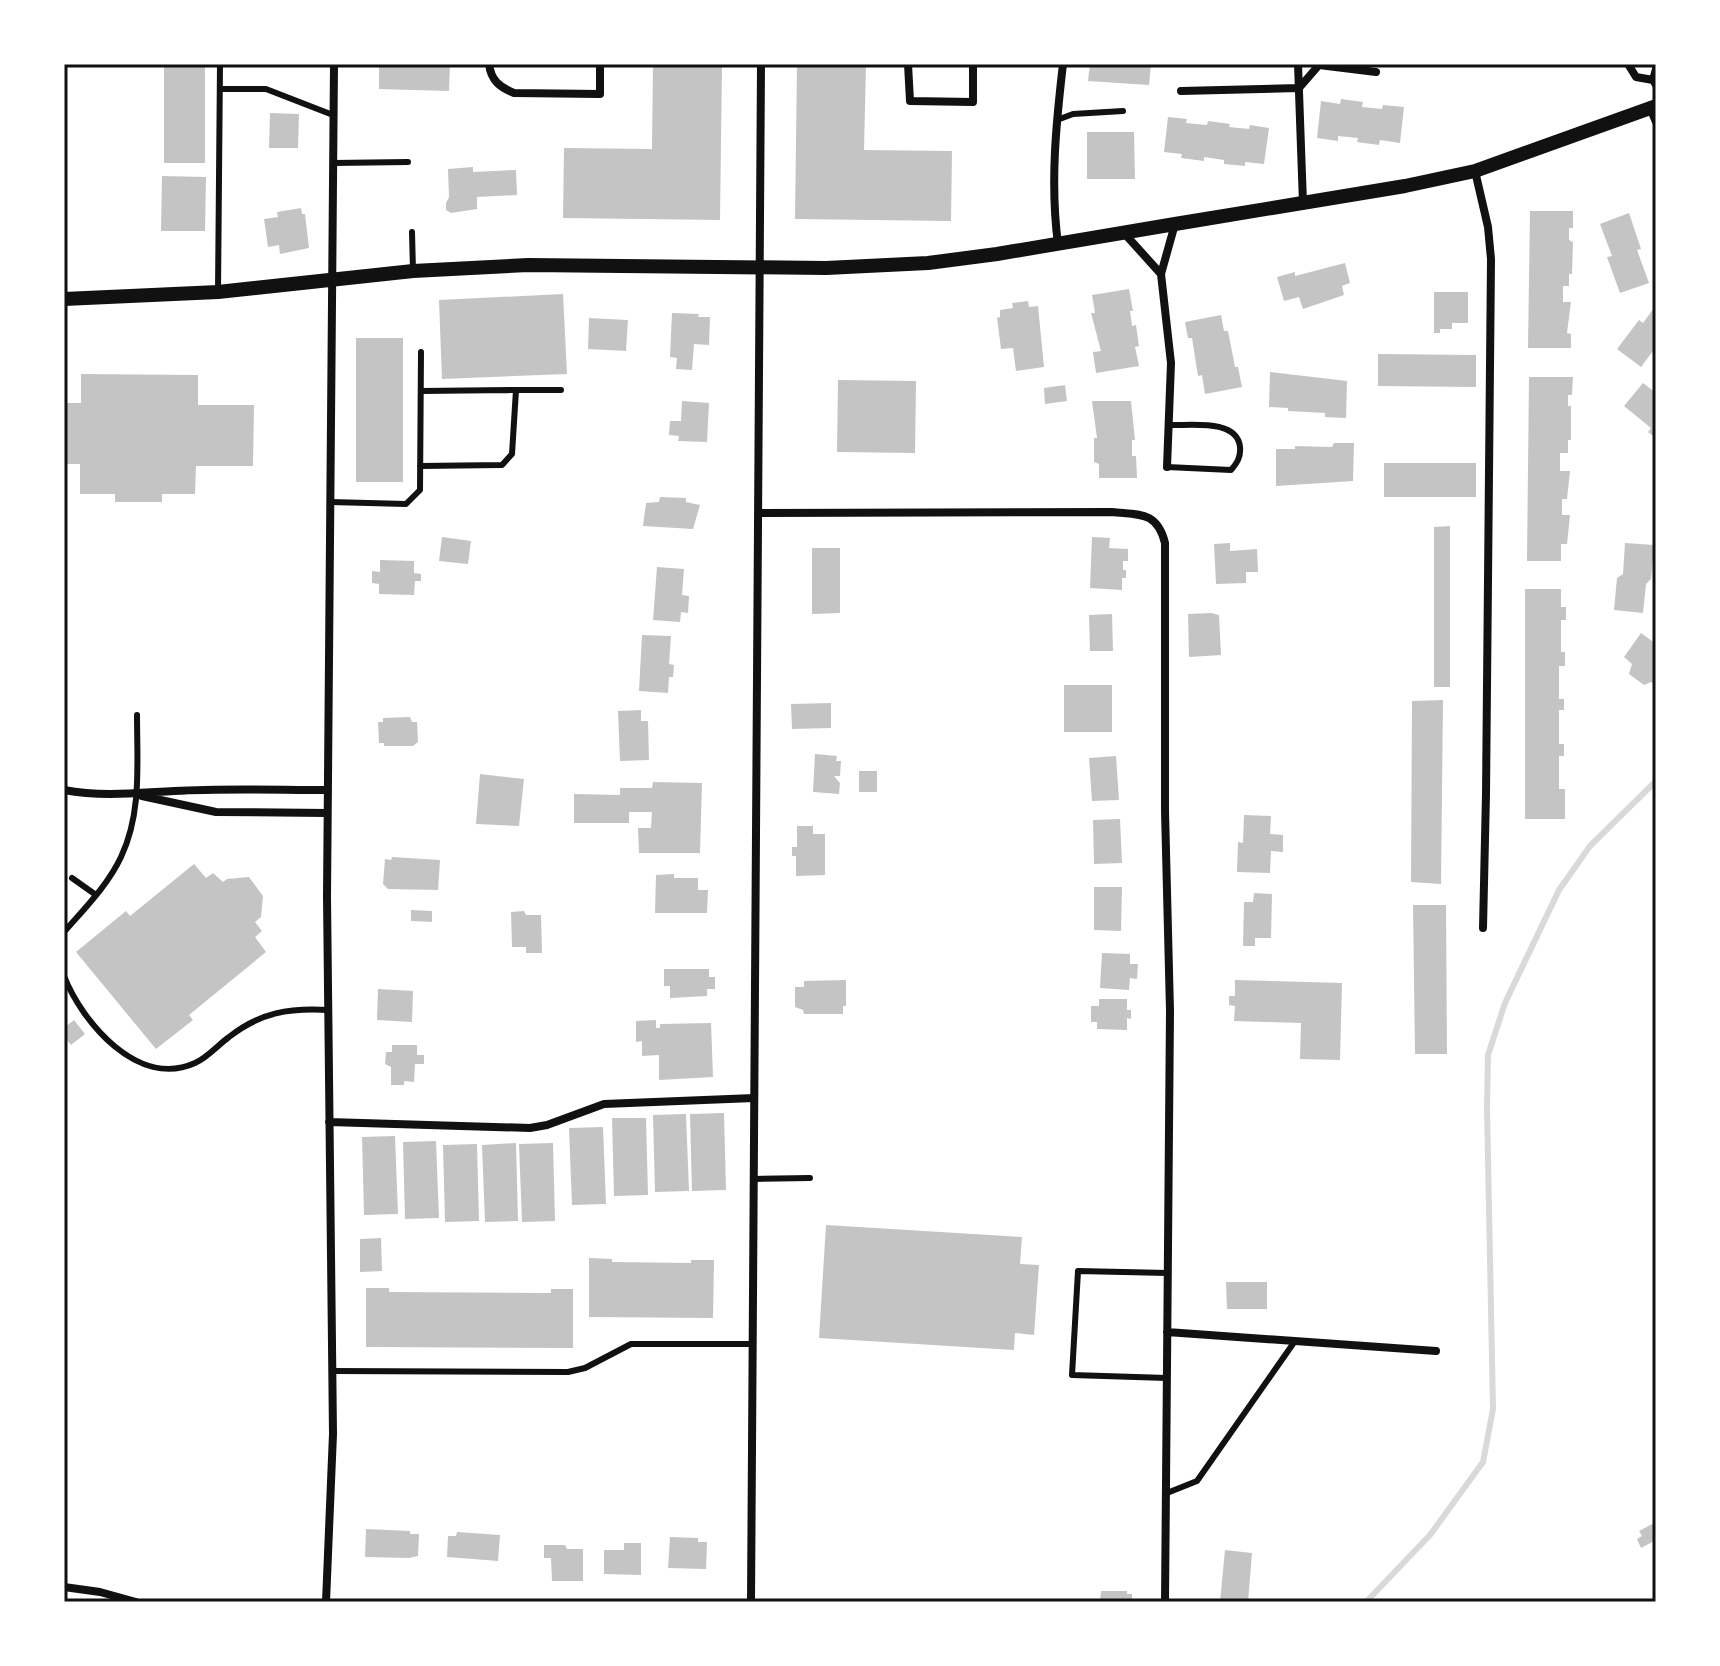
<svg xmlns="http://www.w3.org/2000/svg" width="1720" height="1666" font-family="Jost,sans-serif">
<rect width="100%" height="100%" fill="#fff"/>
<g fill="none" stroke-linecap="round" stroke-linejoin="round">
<!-- stream -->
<path stroke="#d9d9d9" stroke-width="6" d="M 1366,1602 L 1430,1535 L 1483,1462 L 1493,1409 L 1487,1108 L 1488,1055 L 1505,1003 L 1559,890 L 1590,846 L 1656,781"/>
</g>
<!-- building -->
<path fill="#c4c4c4" d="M 164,64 L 205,64 L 205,163 L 164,163 Z
M 379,64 L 450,64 L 449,91 L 379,89 Z
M 653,64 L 722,65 L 720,220 L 563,218 L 564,148 L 652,149 Z
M 797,64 L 866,65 L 864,150 L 952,151 L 951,221 L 795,219 Z
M 1090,64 L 1120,66 L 1120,64 L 1151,64 L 1149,85 L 1088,81 Z
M 1341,99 L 1363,102 L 1362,107 L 1382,109 L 1383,105 L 1404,107 L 1400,143 L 1380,140 L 1379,145 L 1357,142 L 1358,138 L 1338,136 L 1338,141 L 1317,138 L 1321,101 L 1340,104 Z
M 270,113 L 299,114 L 298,148 L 269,148 Z
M 1168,117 L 1187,119 L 1186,123 L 1207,125 L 1208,121 L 1230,124 L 1229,127 L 1249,129 L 1250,125 L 1269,128 L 1264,164 L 1245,162 L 1245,166 L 1224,164 L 1224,160 L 1204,157 L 1204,161 L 1181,158 L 1182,154 L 1164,152 Z
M 1087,132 L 1134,132 L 1135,179 L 1087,179 Z
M 473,167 L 473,172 L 516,170 L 517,195 L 477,197 L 477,209 L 451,213 L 446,210 L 446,203 L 449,197 L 448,169 Z
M 162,176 L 206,177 L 205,231 L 161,231 Z
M 301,208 L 302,214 L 305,214 L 309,248 L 280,254 L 279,245 L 268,247 L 264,219 L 278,217 L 277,212 Z
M 1530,211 L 1573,211 L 1573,228 L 1569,228 L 1569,240 L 1573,242 L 1572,274 L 1569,274 L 1569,286 L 1563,286 L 1563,302 L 1571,302 L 1567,333 L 1571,334 L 1571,348 L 1528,348 Z
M 1629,213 L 1641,249 L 1637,250 L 1649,283 L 1620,293 L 1607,257 L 1612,256 L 1600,224 Z
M 1345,263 L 1350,283 L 1342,286 L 1344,295 L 1303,309 L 1299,297 L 1284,301 L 1277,277 L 1295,272 L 1295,276 Z
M 1129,289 L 1133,311 L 1130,311 L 1132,326 L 1136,325 L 1139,346 L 1135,347 L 1139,366 L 1096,373 L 1093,352 L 1101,351 L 1091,313 L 1095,313 L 1092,295 Z
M 1434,292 L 1468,292 L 1468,323 L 1452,323 L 1452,329 L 1440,329 L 1440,333 L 1434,333 Z
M 563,294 L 567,374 L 442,379 L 439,300 Z
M 1028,301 L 1029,307 L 1038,306 L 1044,367 L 1016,371 L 1013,348 L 1001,349 L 997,318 L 1000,317 L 1000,310 L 1013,308 L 1012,303 Z
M 1656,305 L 1656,347 L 1641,367 L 1617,349 L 1639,320 L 1643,323 Z
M 672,313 L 699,314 L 698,317 L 710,317 L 709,345 L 694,344 L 692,370 L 676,369 L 677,358 L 670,357 Z
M 1221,315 L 1224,331 L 1228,331 L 1235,367 L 1238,367 L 1242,387 L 1205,394 L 1202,375 L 1198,376 L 1192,338 L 1188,338 L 1185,322 Z
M 589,318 L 628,320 L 626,351 L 588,349 Z
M 356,338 L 403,338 L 403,482 L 356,482 Z
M 1378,354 L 1476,355 L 1476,387 L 1378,386 Z
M 1270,372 L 1347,381 L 1346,418 L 1325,417 L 1325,413 L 1288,411 L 1288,408 L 1269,407 Z
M 81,374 L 198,375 L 198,405 L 254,405 L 253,466 L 196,466 L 195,494 L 162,494 L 162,502 L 115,502 L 115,494 L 80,494 L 80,464 L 64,464 L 64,403 L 81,403 Z
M 1529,377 L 1573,377 L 1572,395 L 1568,395 L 1568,406 L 1571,406 L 1571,440 L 1568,440 L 1568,453 L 1560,453 L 1560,471 L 1570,471 L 1567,499 L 1562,499 L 1562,515 L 1570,515 L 1567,544 L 1561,544 L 1561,561 L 1527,561 Z
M 838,380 L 916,381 L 915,453 L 837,452 Z
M 1643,383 L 1656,393 L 1656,438 L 1648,432 L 1651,428 L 1624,406 Z
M 1065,385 L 1067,401 L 1045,404 L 1044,388 Z
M 682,401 L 709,403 L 707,442 L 678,441 L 679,436 L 669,435 L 670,421 L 681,421 Z
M 1092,401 L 1131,401 L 1135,440 L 1132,440 L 1132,456 L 1136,456 L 1137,478 L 1099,478 L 1099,464 L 1094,462 L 1094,438 L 1097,438 Z
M 1334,443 L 1354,443 L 1353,481 L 1276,486 L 1276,449 L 1295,449 L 1295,446 L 1332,447 Z
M 1384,463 L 1476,463 L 1476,497 L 1384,497 Z
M 660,497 L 686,498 L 686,502 L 700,505 L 693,529 L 643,526 L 646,503 L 659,502 Z
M 1450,526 L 1450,687 L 1434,687 L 1434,527 Z
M 442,537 L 471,541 L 468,564 L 439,561 Z
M 1092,537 L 1110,538 L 1109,548 L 1128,549 L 1128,561 L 1123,561 L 1123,570 L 1126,570 L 1126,578 L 1122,578 L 1122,590 L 1090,588 Z
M 1230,543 L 1230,551 L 1257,549 L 1258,572 L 1246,572 L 1246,583 L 1216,584 L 1214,544 Z
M 1625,543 L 1654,545 L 1651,579 L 1646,584 L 1643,613 L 1614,610 L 1617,578 L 1623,574 Z
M 812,548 L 840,548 L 840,613 L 812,614 Z
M 380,560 L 414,561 L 414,573 L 421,574 L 421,581 L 415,581 L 414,595 L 379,594 L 379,584 L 372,583 L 372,571 L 380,572 Z
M 657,567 L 684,569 L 682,595 L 689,596 L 688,613 L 681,612 L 680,622 L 653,620 Z
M 1525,589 L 1561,589 L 1561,607 L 1566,607 L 1566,620 L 1561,620 L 1561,652 L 1565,652 L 1565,666 L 1559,666 L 1559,699 L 1564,699 L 1564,710 L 1559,710 L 1559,744 L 1564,744 L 1564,756 L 1559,756 L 1559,789 L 1565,789 L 1565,819 L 1525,819 Z
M 1211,613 L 1219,615 L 1221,655 L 1189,657 L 1188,614 Z
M 1112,614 L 1113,651 L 1090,651 L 1089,615 Z
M 1641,633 L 1656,644 L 1656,685 L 1651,682 L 1644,685 L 1629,674 L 1632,664 L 1624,657 Z
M 642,635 L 671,636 L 669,664 L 674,665 L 673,677 L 669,677 L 668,693 L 639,691 Z
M 1064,685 L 1112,685 L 1112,732 L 1064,732 Z
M 1443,700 L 1441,884 L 1411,882 L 1412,701 Z
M 831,703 L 831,728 L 792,729 L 791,704 Z
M 641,710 L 641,721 L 648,721 L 649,760 L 620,761 L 618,711 Z
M 410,717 L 412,722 L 417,722 L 418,742 L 413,746 L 384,746 L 384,743 L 379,743 L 378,722 L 383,722 L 383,718 Z
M 815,754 L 837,756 L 836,761 L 841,761 L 840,776 L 834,776 L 840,783 L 839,794 L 813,792 Z
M 1116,756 L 1119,800 L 1092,801 L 1089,758 Z
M 859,771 L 877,771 L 877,792 L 859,792 Z
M 480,774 L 524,779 L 519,826 L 476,824 Z
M 653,782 L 702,783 L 700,853 L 639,853 L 638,828 L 651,828 L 652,812 L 629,812 L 629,823 L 574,823 L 574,794 L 620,795 L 620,788 L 652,788 Z
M 1244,815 L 1271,816 L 1270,834 L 1283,835 L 1283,852 L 1271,851 L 1270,873 L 1237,872 L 1238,842 L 1243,843 Z
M 1120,819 L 1122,863 L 1094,864 L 1093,820 Z
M 797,826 L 813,826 L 813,834 L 825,834 L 825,875 L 796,876 L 796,856 L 792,856 L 792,847 L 797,847 Z
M 392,857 L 440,860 L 438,890 L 388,889 L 383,884 L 385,859 L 391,860 Z
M 194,864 L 206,878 L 213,873 L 223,882 L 227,879 L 249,877 L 263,896 L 261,917 L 255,922 L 262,931 L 255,937 L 266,952 L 189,1015 L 193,1020 L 156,1049 L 76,952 L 126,911 L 130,916 Z
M 674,874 L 674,878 L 698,878 L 698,890 L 708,890 L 707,913 L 655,913 L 656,875 Z
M 1094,887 L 1122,887 L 1121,931 L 1094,930 Z
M 1254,893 L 1272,894 L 1271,938 L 1255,938 L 1255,946 L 1243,946 L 1244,902 L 1253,902 Z
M 1413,905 L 1446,905 L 1447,1054 L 1415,1054 Z
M 411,910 L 432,911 L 432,922 L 411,921 Z
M 524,911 L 526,915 L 541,915 L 542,953 L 526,953 L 526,947 L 512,947 L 511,912 Z
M 1102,953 L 1130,954 L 1130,964 L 1138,964 L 1137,979 L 1130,978 L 1129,990 L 1100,988 Z
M 664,969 L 709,969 L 709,977 L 715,977 L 715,989 L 707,989 L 707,996 L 670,998 L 670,986 L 664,986 Z
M 846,980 L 846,1006 L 843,1006 L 843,1014 L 804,1014 L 803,1010 L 795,1007 L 795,987 L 804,987 L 804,981 Z
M 1235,980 L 1342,983 L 1340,1060 L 1300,1059 L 1301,1023 L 1234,1021 L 1235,1006 L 1229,1005 L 1229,996 L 1235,996 Z
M 378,989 L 413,991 L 412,1022 L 377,1020 Z
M 1099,999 L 1127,999 L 1127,1010 L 1131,1010 L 1131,1019 L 1127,1018 L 1127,1030 L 1097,1029 L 1097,1022 L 1091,1022 L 1091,1006 L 1099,1006 Z
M 74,1020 L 85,1034 L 71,1045 L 64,1036 L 64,1028 Z
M 656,1020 L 656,1028 L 660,1028 L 660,1024 L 711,1023 L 713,1077 L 659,1080 L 659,1055 L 642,1056 L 642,1041 L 636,1042 L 636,1021 Z
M 392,1045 L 417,1045 L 417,1055 L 424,1055 L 424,1064 L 415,1064 L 414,1082 L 404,1081 L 404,1085 L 391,1085 L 391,1067 L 385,1064 L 386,1052 L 392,1052 Z
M 724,1113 L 726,1190 L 692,1191 L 690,1114 Z
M 686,1114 L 689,1191 L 655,1192 L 653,1115 Z
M 612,1118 L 646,1118 L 648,1195 L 614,1196 Z
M 603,1127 L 606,1204 L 572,1205 L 569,1128 Z
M 395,1136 L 398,1214 L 364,1215 L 362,1137 Z
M 436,1141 L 439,1218 L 405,1219 L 403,1142 Z
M 516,1143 L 518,1221 L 485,1222 L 482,1145 Z
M 553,1143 L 555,1221 L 522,1222 L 519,1144 Z
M 477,1144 L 479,1221 L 445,1222 L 443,1145 Z
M 826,1225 L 1022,1237 L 1020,1264 L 1039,1265 L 1034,1335 L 1015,1333 L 1014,1350 L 819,1338 Z
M 381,1238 L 382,1271 L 360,1272 L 360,1239 Z
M 589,1258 L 612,1259 L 612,1262 L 691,1263 L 691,1260 L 714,1260 L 713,1318 L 589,1317 Z
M 1226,1282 L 1267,1282 L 1267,1309 L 1227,1309 Z
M 366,1288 L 389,1288 L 389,1292 L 551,1293 L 551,1289 L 573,1289 L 573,1348 L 366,1347 Z
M 1656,1522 L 1656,1540 L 1641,1548 L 1637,1539 L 1642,1536 L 1639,1531 Z
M 366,1529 L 410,1531 L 410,1534 L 419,1534 L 418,1556 L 409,1558 L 365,1557 Z
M 457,1532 L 500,1535 L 498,1561 L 447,1557 L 448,1536 L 456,1536 Z
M 670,1537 L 698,1538 L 698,1542 L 707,1542 L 706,1569 L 668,1568 Z
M 624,1543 L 641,1543 L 641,1575 L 604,1574 L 604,1550 L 624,1550 Z
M 544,1545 L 565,1545 L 567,1549 L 583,1549 L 583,1581 L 552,1581 L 551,1558 L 544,1558 Z
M 1225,1550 L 1252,1553 L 1248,1602 L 1220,1602 Z
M 1101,1591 L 1127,1591 L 1127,1594 L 1132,1594 L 1132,1602 L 1100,1602 Z"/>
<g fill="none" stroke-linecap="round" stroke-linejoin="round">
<!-- service -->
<path stroke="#111" stroke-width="6" d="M 220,89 L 266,89 L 333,115
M 1057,120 L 1073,114 L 1123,111
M 333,163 L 408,162
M 412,232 L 413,271
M 218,292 L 220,64
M 516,390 L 561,390
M 420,466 L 502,465 L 512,454 L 516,390 L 421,391
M 1167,467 L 1231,470 C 1237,463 1241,457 1240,447 C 1237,418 1189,426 1168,425
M 330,502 L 406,504 L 420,490 L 421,352
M 72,878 L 96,895
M 64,932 C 84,909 108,885 121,857 C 142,813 137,763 137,715
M 64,976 C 82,1022 138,1089 195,1063 C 207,1058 218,1045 229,1037 C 261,1012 289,1008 328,1010
M 754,1179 L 810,1178
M 332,1371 L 568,1372 L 585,1368 L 631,1344 L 752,1344
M 1167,1378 L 1072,1375 L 1078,1271 L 1168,1273
M 1167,1493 L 1197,1481 L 1295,1341"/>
<!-- minor -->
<path stroke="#111" stroke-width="8" d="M 489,64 C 491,80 499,87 514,93 L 600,94 L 600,64
M 908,64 L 910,101 L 973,102 L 973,64
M 1298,64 L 1303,203
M 1628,64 L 1636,77 L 1653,80
M 1656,69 L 1653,80 L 1656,85
M 1181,91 L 1299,88 L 1319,65 L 1376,72
M 1650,108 L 1656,122
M 1475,171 L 1488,227 L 1491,259 L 1486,794 L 1483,928
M 1124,233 L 1161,274
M 1058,244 C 1050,184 1056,124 1063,64
M 1167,467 L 1171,363 L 1161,274 L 1175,224
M 758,513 L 1112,512 C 1139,515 1157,511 1165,543 L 1165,811 L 1170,1011 L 1165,1602
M 64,790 C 102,797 136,793 174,791 C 225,788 277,790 328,790
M 142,796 L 216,812 L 327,813
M 329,1122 L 530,1128 L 547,1125 L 604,1104 L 754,1098
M 1167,1332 L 1436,1351
M 64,1587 L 100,1592 L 136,1602
M 326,1602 L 333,1434 L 327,897 L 334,64
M 751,1602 L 761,64"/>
<!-- tertiary -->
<path stroke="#111" stroke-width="14" d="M 64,299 L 218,292 L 413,271 L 528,265 L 826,268 L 928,263 L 997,254 L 1175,224 L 1405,186 L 1475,171 L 1656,106"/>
</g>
<!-- border -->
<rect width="1720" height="1666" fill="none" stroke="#ffffff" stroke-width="132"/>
<rect x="66" y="66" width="1588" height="1534" fill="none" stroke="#111" stroke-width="3"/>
</svg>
